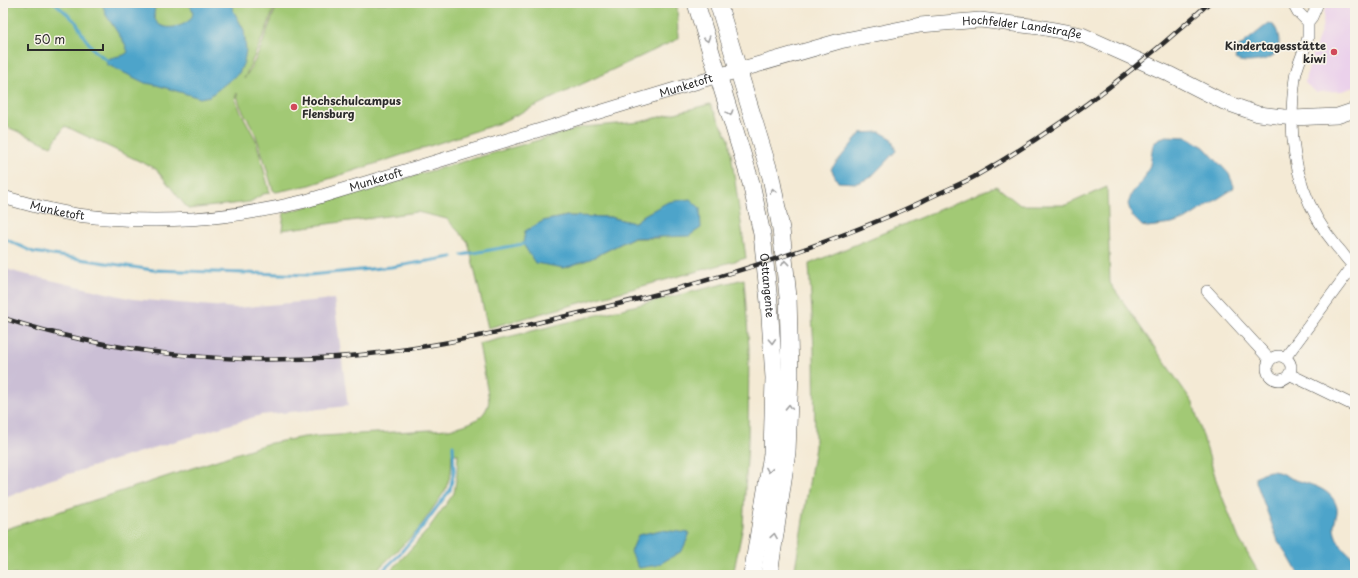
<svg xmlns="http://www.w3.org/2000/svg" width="1358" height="578" font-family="'Playpen Sans',sans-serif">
<rect width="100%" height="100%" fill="#f7f3e8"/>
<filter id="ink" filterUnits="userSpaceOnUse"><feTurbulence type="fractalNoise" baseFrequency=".025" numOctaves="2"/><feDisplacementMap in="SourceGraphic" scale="8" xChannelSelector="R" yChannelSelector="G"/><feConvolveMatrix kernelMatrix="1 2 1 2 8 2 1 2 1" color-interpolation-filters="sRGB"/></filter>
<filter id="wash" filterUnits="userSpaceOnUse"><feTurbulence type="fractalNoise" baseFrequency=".012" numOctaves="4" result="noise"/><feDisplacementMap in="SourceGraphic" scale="16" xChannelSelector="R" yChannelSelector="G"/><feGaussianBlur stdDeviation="0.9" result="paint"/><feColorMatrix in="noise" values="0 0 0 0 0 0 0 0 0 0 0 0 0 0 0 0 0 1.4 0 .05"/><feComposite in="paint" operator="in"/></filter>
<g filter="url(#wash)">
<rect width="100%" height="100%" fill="#f4ead5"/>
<!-- built -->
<path fill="#ebd1eb" d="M 1326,3 L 1355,3 L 1355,87 L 1342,91 L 1316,92 L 1305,83 L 1306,76 L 1322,28 Z"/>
<!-- industrial -->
<path fill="#cbbfd5" d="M 3,268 L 19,273 L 133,299 L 236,308 L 334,299 L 348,406 L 261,415 L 49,480 L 3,499 Z"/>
<!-- green -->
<path fill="#a2c974" stroke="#667a50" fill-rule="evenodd" d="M 3,3 L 276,3 L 266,30 L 244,79 C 260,56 267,29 278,3 L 677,3 L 678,39 L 497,124 L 310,185 L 276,192 L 273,190 C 267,171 262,151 255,133 C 249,119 238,108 237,93 L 235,98 L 240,110 L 256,140 L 270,193 L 263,194 L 250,202 L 188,209 L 156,169 L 65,126 L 51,146 L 3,125 Z
M 710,104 L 729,139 L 746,258 L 488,328 L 468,242 L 447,219 L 417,212 L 282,230 L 284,213 L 584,127 L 640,122 ZM 644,215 L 660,238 L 632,238 L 590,259 L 564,268 L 543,221 L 567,216 L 610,217 L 634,223 Z
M 996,186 L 1020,205 L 1066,205 L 1107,187 L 1110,283 L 1193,403 L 1218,486 L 1239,539 L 1260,575 L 794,575 L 815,447 L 814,349 L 809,264 Z
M 744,279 L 749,348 L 748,441 L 743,526 L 733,575 L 387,575 L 426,532 L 454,493 L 457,474 L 458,454 L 452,454 L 451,473 L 445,491 L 417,531 L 372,575 L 3,575 L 3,530 L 266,444 L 304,437 L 449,429 C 466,425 487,420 489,400 L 479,344 Z"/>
<!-- water -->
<path fill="#4ea4ca" stroke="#3c687a" d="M 102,3 L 156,3 C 155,8 153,14 155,19 C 162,38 209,21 187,3 L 231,3 L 233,10 L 244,30 L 246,50 L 244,62 L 239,73 L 210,96 L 200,98 L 156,85 L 145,83 L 106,64 L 110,58 L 124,55 L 128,52 L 125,44 L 106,15 Z
M 1269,23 C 1271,24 1273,24 1274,26 C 1279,31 1281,47 1276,53 C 1269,61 1244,65 1235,59 L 1239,47 Z
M 880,132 L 891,138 L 896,151 L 870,178 L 857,183 L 838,182 L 831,169 L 861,133 Z
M 1166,136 L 1186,137 L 1204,147 L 1229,174 L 1234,186 L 1233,189 L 1186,219 L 1172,224 L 1147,227 L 1142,226 L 1132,216 L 1128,204 L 1132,193 L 1144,179 L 1150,165 L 1153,145 L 1158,139 Z
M 690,199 L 700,208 L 701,228 L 689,236 L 632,238 L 590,259 L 564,268 L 535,263 L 523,244 L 525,231 L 543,221 L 567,216 L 610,217 L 634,223 L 644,215 L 668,202 Z
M 1270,471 C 1282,471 1285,477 1296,480 C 1312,485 1333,489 1337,508 C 1338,516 1333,522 1334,529 C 1336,543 1345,550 1355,559 L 1355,575 L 1299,575 L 1287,554 L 1278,541 L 1256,482 L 1256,477 L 1262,473 Z
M 661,530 L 690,533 L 682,551 L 658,565 L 639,568 L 631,552 L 638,535 Z"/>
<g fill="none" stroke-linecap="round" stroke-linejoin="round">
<!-- stream -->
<path stroke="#4ea4ca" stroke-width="3" d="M 55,3 L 76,22 L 84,37 L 95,51 L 108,61
M 3,238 L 33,252 L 153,270 L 310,275 L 391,267 L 452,257
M 462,255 L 523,244
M 378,575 L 397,557 L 420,530 L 450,490 L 454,471 L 453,445"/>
</g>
</g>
<g filter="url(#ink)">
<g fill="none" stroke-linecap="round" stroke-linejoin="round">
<defs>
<path id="minor" d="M 1293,3 L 1298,12 L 1308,22
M 1318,3 L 1312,17 L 1308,22 C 1308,27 1308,32 1308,37 C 1305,51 1297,64 1295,78 C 1286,140 1296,198 1337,247 C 1343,253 1348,262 1355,267
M 1207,291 L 1270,360
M1267 368a12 12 0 1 1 24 0a12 12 0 1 1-24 0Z
M 1285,358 L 1355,263
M 1289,374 L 1355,406"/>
<g id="tertiary">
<path id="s1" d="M 3,197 C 27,204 52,211 77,215 C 156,225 228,220 306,201 L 718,76"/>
</g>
<g id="secondary">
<path id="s2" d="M 718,76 L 840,41 L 920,25 L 980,20 L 1039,27 L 1082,35 L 1169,74 L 1224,102 L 1258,114 L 1293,118 L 1337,116 L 1355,110"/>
</g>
<g id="primary">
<path id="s3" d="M 696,3 L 751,183 L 762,234 L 769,302 L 774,378 L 772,454 L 752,575"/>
<path d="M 718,3 L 771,177 L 781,229 L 788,297 L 790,374 L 787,452 L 769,575"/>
</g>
</defs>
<!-- minor casing -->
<use href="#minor" stroke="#494844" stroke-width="12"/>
<!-- tertiary casing -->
<use href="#tertiary" stroke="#494844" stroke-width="14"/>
<!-- secondary casing -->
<use href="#secondary" stroke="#494844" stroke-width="16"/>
<!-- primary casing -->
<use href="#primary" stroke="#494844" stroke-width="18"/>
<!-- minor -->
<use href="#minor" stroke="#fff" stroke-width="11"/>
<!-- tertiary -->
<use href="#tertiary" stroke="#fff" stroke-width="13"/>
<!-- secondary -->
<use href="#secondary" stroke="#fff" stroke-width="15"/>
<!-- primary -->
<use href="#primary" stroke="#fff" stroke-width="17"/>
<defs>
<path id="rail" d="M 3,318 C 109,353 226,365 337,357 C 409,352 479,337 549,320 C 589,311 629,302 669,291 C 756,267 839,240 921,202 C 938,193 957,186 974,177 C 1059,129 1137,69 1209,3"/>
</defs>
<!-- rail casing -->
<use href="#rail" stroke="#2b2b2b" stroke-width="4.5"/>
<!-- rail -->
<use href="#rail" stroke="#f7f3e8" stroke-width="3" stroke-dasharray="9" stroke-linecap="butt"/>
</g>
<!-- one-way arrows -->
<defs><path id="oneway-chevron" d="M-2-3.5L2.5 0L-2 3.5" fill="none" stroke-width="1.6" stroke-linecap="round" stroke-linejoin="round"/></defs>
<g stroke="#a0a0a0">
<use href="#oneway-chevron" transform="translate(707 39) rotate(73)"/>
<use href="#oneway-chevron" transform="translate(730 113) rotate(73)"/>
<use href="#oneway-chevron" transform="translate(773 191) rotate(-101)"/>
<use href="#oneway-chevron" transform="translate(785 263) rotate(-96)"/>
<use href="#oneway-chevron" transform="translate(772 341) rotate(87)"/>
<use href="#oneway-chevron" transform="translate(789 407) rotate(-88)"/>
<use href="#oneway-chevron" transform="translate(769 470) rotate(99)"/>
<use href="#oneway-chevron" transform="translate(774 536) rotate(-81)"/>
</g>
</g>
<!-- markers -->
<g fill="#d1495b" stroke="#f7f3e8" stroke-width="1.5">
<circle cx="1334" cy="52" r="4"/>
<circle cx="294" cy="107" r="4"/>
</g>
<g text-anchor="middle" stroke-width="3.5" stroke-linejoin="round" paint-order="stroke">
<!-- street labels -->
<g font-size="11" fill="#2b2b2b" stroke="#f7f3e8">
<text dy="4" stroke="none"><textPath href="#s2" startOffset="311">Hochfelder Landstraße</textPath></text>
<text dy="4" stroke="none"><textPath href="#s1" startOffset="704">Munketoft</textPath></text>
<text dy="4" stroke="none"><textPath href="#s1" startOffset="380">Munketoft</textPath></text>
<text dy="4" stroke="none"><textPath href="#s1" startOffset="56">Munketoft</textPath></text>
<text dy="4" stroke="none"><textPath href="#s3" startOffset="292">Osttangente</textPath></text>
</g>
<!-- poi labels -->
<g font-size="11" font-weight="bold" fill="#2b2b2b" stroke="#f7f3e8" text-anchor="end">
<text x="1326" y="50">Kindertagesstätte<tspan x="1326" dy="13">kiwi</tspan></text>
<text x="302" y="105" text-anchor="start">Hochschulcampus<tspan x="302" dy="13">Flensburg</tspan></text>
</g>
</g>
<!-- margin -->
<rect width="1358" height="578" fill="none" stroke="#f7f3e8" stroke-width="16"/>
<!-- scale -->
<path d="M28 44v6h75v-6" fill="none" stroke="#2b2b2b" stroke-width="2"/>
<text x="34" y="44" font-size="12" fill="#2b2b2b" stroke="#f7f3e8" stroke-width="3" paint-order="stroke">50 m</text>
</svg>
